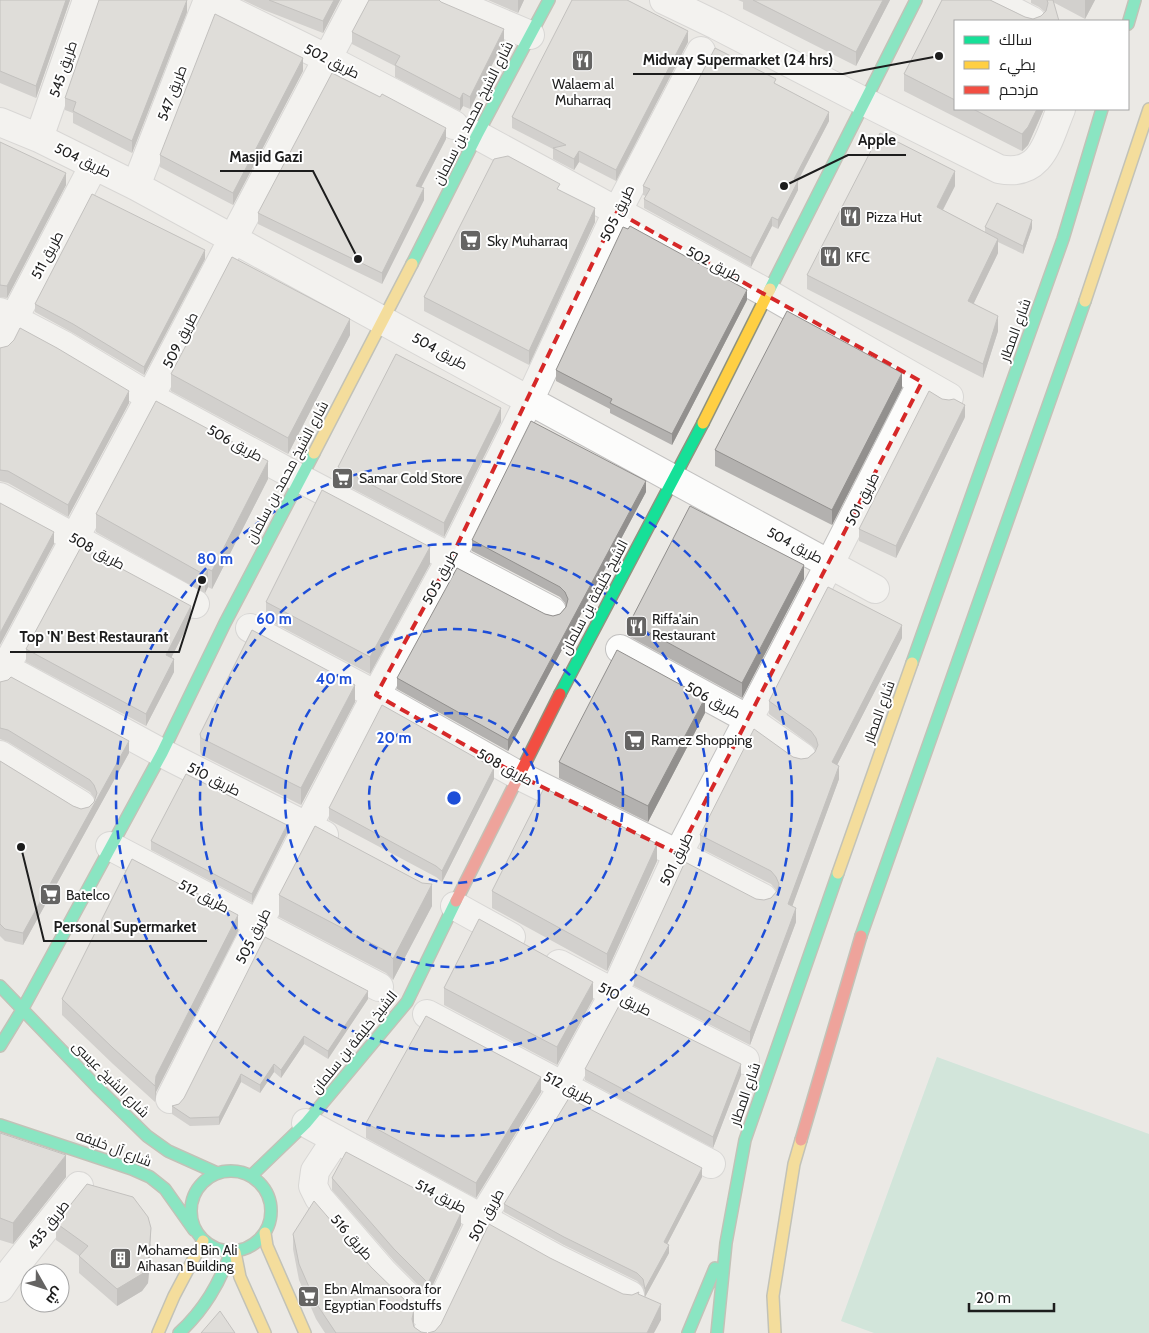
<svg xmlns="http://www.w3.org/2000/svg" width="1149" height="1333" font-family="Cabin,Cairo,sans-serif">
<rect width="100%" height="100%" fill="#ebe9e5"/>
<!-- pitch -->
<path fill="#b3dfcd" d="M 937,1057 L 1149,1134 L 1149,1333 L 874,1333 L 841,1321 Z"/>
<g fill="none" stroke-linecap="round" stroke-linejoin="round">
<defs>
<path id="street" d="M 208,0 L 328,59 L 454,125
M 448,0 L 530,35
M 664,0 L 716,25 L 865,102 L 999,169 C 1042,178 1048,140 1061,109
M 992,0 L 1032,21
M 0,122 L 39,138 L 136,186 L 875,589
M 477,135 L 767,293 L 949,397
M 39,138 L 87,0
M 136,186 L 208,0
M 0,312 L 65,346 L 150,397 L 301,479 L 552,611
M 0,345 L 94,165
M 0,497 L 195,604
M 250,628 L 376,695 L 518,775 L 678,854 L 763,898
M 620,649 L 748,719 L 802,757
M 0,665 L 162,753 L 324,835
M 0,678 L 150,397 L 358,0
M 0,755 L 81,805
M 110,846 L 379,987
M 455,906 L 511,937
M 559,964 L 614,993 L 745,1060
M 427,1014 L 711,1164
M 170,1099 L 308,826 L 376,695 L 451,558 L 529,401 L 617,212 L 701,51
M 306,1123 L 557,1259 L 630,1295
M 336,1139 L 315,1171 L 313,1186 L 319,1198 L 383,1272 L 433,1322
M 0,1288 L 13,1269 L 79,1186
M 427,1333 L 482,1218 L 564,1085 L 614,993 L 678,854 L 830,563 L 922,382"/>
<path id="fast" d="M 1128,24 L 1135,0
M 412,264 L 477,135 L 549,0
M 770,289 L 916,0
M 912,663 L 1063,239 L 1102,109
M 560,694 L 703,423
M 861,936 L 1085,301
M 0,986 L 97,1087 L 147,1136 L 168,1151 L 217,1173
M 0,1046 L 22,1010 L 162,753 L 225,623 L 314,453
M 0,1125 L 132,1169 L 150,1177 L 165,1189 L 194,1230
M191 1211a40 40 0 1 1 80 0a40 40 0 1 1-80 0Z
M 251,1176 L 306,1123 L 407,1002 L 456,901
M 179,1333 C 204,1310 219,1284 231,1252
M 688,1333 L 715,1268
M 717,1333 L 726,1243 L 745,1140 L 838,873"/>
<path id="slow" d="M 1085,301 L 1149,109
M 703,423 L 770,289
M 314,453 L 412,264
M 838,873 L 912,663
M 265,1233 L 267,1246 L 305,1333
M 235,1252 L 240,1277 L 265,1333
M 158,1333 L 174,1296 L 203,1241
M 775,1333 L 773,1296 L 794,1164 L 801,1140"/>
<path id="jam" d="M 456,901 L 560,694
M 801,1140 L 861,936"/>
</defs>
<!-- street casing -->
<use href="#street" stroke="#c2c1c0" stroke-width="30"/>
<!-- fast casing -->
<use href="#fast" stroke="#91937f" stroke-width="14"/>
<!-- slow casing -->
<use href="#slow" stroke="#91937f" stroke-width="14"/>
<!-- jam casing -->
<use href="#jam" stroke="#91937f" stroke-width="14"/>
<!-- street -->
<use href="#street" stroke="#fcfcfb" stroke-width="28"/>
<!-- fast -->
<use href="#fast" stroke="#16e098" stroke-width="11"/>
<!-- slow -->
<use href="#slow" stroke="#ffcf43" stroke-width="11"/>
<!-- jam -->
<use href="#jam" stroke="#f24e42" stroke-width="11"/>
</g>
<!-- wall -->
<path fill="#b3b1af" d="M 0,0 L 70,0 L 36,98 L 0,83 Z
M 243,0 L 340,0 L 323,33 L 264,10 Z
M 488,0 L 524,0 L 518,13 Z
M 738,0 L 890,0 L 856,66 L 743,9 L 743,2 Z
M 942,0 L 990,0 L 1025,17 L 1033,19 L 1041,16 L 1045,12 L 1039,7 L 1031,3 L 1031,0 L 1095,0 L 1085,19 L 1053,2 L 1059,21 L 955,21 L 955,109 L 1044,109 L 1028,145 L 1022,151 L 904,91 L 904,74 Z
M 441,2 L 504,41 L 470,109 L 463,106 L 460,111 L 395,77 L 395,66 L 352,44 L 352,32 Z
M 187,12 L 132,153 L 73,123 L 73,113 L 65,110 L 65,98 Z
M 688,42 L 616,181 L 579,162 L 574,170 L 553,159 L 553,149 L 512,128 L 512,117 Z
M 303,71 L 233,205 L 160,167 L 160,155 Z
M 776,85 L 829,121 L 798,181 L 798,190 L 778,229 L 772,226 L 751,267 L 644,208 L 644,199 L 646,196 L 643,195 L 643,186 Z
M 446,139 L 421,188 L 424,200 L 382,284 L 258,224 L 258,213 Z
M 0,142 L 66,185 L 7,298 L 0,297 Z
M 955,186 L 943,210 L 985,232 L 985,227 L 1032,228 L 1023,254 L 998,242 L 998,253 L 974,303 L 998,331 L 983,378 L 807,289 L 807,275 Z
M 560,190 L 595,222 L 529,365 L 424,311 L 424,297 Z
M 205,259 L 144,375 L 73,333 L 35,312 L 35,304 Z
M 747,300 L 672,445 L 610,413 L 610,409 L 556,381 L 556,370 Z
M 350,335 L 288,454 L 171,391 L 171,374 Z
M 0,348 L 129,403 L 68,517 L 8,483 L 0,481 Z
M 902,388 L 832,525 L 715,466 L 715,450 Z
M 965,417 L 896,558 L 859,541 L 859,529 Z
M 501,422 L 444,537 L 338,481 L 338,467 Z
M 268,479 L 212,589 L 208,587 L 205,593 L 96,532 L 96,514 Z
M 646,492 L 508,751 L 397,689 L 397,678 L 545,614 L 553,616 L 560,614 L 566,607 L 565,603 L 560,597 L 472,551 L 472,540 Z
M 430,564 L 370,674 L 266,619 L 266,602 Z
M 804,579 L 742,698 L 630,637 L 630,622 Z
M 191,619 L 171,658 L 174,672 L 146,726 L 26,662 L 26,649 Z
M 902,638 L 837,765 L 839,779 L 792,906 L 796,922 L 750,1045 L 634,986 L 634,973 L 756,899 L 764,900 L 771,898 L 777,892 L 776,890 L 771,884 L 700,848 L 700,835 L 793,757 L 801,759 L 808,758 L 815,752 L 816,750 L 811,745 L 769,714 L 769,701 Z
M 0,682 L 129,753 L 23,945 L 5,941 L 0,936 L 0,761 L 73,806 L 81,809 L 89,807 L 94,802 L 95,799 L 90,792 L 8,742 L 0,739 Z
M 355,702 L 301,805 L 201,755 L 200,751 L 200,734 Z
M 705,713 L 648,822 L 559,778 L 559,762 Z
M 494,779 L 442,882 L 436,877 L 329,820 L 329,808 Z
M 287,833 L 252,903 L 151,850 L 151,841 Z
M 657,861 L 607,971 L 492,908 L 492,891 Z
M 279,895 L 432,906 L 393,980 L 386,973 L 279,917 Z
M 238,931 L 156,1092 L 155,1102 L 113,1064 L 62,1015 L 62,999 Z
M 444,988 L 593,999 L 557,1065 L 444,1005 Z
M 368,999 L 328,1059 L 304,1044 L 281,1078 L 274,1072 L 260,1093 L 241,1082 L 219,1125 L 190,1126 L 172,1114 L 172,1106 L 179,1104 Z
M 585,1069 L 741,1075 L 713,1148 L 585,1080 Z
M 541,1092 L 476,1198 L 366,1138 L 366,1123 Z
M 0,1133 L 66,1177 L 13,1244 L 0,1240 Z
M 702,1177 L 667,1244 L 669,1253 L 645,1297 L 643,1287 L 637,1281 L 564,1245 L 504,1212 L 504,1204 Z
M 332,1178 L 461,1225 L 428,1295 L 394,1261 L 332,1190 Z
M 56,1223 L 151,1244 L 148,1283 L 142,1291 L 117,1306 L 79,1273 L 79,1256 L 56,1240 Z
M 293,1234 L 414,1325 L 414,1327 L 421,1332 L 427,1333 L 325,1333 L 316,1319 L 299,1280 L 293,1249 Z"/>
<!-- shaded-wall -->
<path fill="#92908e" d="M 66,0 L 70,0 L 36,98 L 36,86 Z
M 187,0 L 187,12 L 132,153 L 132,141 Z
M 334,0 L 340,0 L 323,33 L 323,21 Z
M 518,0 L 524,0 L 518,13 Z
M 883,0 L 890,0 L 856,66 L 856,52 Z
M 1085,0 L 1095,0 L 1085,19 Z
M 504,29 L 504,41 L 470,109 L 470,97 Z
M 688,31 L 688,42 L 616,181 L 616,170 Z
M 303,58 L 303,71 L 233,205 L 233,193 Z
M 463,93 L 463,106 L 460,111 L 460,99 Z
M 1037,109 L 1044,109 L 1028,145 L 1022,151 L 1022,134 Z
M 829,112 L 829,121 L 794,188 L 794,179 Z
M 446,128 L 446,139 L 416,197 L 416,186 Z
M 579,151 L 579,162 L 574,170 L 574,159 Z
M 955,171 L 955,186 L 937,221 L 937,207 Z
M 66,173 L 66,185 L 7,298 L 7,286 Z
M 798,181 L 798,190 L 778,229 L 778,220 Z
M 424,188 L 424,200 L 382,284 L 382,273 Z
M 595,208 L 595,222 L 529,365 L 529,351 Z
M 772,217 L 772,226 L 751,267 L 751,258 Z
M 1032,220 L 1032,228 L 1023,254 L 1023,246 Z
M 998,239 L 998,253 L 968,315 L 968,301 Z
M 205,250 L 205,259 L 144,375 L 144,367 Z
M 747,290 L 747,300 L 672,445 L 672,434 Z
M 998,316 L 998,331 L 983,378 L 983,364 Z
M 350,319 L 350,335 L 288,454 L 288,438 Z
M 902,373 L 902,388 L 832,525 L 832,510 Z
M 129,391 L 129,403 L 68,517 L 68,505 Z
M 965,405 L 965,417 L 896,558 L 896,546 Z
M 501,408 L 501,422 L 444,537 L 444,523 Z
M 268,461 L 268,479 L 212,589 L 212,571 Z
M 646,481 L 646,492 L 508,751 L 508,740 Z
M 54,532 L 54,544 L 0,645 L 0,633 Z
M 430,547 L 430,564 L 370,674 L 370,657 Z
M 804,565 L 804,579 L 742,698 L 742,683 Z
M 208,569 L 208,587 L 205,593 L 205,575 Z
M 191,606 L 191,619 L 166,668 L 166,655 Z
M 902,625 L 902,638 L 832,775 L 832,762 Z
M 174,659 L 174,672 L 146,726 L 146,714 Z
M 355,685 L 355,702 L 301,805 L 301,788 Z
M 705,698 L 705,713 L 648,822 L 648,806 Z
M 129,741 L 129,753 L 23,945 L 23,933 Z
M 839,766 L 839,779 L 788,918 L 788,904 Z
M 494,768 L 494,779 L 442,882 L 442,871 Z
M 287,825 L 287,833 L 252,903 L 252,894 Z
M 657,844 L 657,861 L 607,971 L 607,954 Z
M 432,884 L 432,906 L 393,980 L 393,959 Z
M 796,908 L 796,922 L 750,1045 L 750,1032 Z
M 238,915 L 238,931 L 156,1092 L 155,1102 L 155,1086 L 156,1076 Z
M 593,982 L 593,999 L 557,1065 L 557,1047 Z
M 368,991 L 368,999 L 328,1059 L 328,1051 Z
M 304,1036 L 304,1044 L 281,1078 L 281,1070 Z
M 274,1064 L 274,1072 L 260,1093 L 260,1085 Z
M 741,1064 L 741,1075 L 713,1148 L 713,1137 Z
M 241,1074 L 241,1082 L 219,1125 L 219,1117 Z
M 541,1077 L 541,1092 L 476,1198 L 476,1183 Z
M 66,1155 L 66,1177 L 13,1244 L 13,1223 Z
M 702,1168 L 702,1177 L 664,1250 L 664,1242 Z
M 461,1213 L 461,1225 L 428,1295 L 428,1283 Z
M 151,1228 L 149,1272 L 148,1283 L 142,1291 L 117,1306 L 117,1289 Z
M 669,1245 L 669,1253 L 645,1297 L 645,1289 Z
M 661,1304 L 661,1320 L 654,1333 L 647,1333 Z
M 414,1309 L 414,1325 L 412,1319 Z"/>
<!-- building -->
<path fill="#d0cecb" stroke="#92908e" d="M 0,0 L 66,0 L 36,86 L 0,71 Z
M 99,0 L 187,0 L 132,141 L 73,111 L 76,102 L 65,98 Z
M 269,0 L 334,0 L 323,21 Z
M 369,0 L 439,0 L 441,2 L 504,29 L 470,97 L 463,93 L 460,99 L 395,65 L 400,56 L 352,32 Z
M 572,0 L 627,0 L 688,31 L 616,170 L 579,151 L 574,159 L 553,148 L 566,145 L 512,117 Z
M 753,0 L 883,0 L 856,52 Z
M 942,0 L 990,0 L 1025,17 L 1033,19 L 1041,16 L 1046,11 L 1048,3 L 1047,0 L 1053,0 L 1059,21 L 955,21 L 955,100 L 904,74 Z
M 215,14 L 303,58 L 233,193 L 160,155 Z
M 715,48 L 776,79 L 774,83 L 829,112 L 794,179 L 798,181 L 778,220 L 772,217 L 751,258 L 644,199 L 650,189 L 643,186 Z
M 332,73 L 380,97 L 382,94 L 446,128 L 416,186 L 424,188 L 382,273 L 258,213 Z
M 973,109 L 1037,109 L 1028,127 L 1022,134 Z
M 880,133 L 955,171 L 937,207 L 998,239 L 968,301 L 998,316 L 983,364 L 807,275 Z
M 0,142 L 66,173 L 7,286 L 0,285 Z
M 508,156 L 560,184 L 557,189 L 595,208 L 529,351 L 424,297 L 494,159 Z
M 92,194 L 205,250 L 144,367 L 73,324 L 35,304 Z
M 997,203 L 1032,220 L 1023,246 L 985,227 Z
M 630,226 L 747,290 L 672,434 L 610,403 L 612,399 L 556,370 L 623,227 L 628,229 Z
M 232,257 L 350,319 L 288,438 L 171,374 Z
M 787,311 L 902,373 L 832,510 L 715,450 Z
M 20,328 L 57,348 L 129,391 L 68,505 L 8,471 L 0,470 L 0,348 L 8,346 L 14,340 Z
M 396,354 L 501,408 L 444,523 L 338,467 Z
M 929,391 L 942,399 L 949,400 L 954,399 L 965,405 L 896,546 L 859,529 Z
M 156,401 L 268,461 L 212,571 L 208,569 L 205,575 L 96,514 Z
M 531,421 L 646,481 L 508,740 L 397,678 L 457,568 L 545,614 L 553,616 L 560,614 L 566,607 L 568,599 L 565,592 L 560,587 L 472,540 Z
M 322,490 L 430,547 L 370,657 L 266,602 Z
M 0,503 L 54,532 L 0,633 Z
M 690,506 L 804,565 L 742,683 L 630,622 Z
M 81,547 L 191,606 L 166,655 L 174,659 L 146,714 L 26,649 Z
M 828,587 L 902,625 L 832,762 L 839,766 L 788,904 L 796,908 L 750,1032 L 634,973 L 685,862 L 756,899 L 764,900 L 771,898 L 777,891 L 779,884 L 776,877 L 771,871 L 700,835 L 754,729 L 793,757 L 801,759 L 808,758 L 815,752 L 818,745 L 816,738 L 811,731 L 769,701 Z
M 252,630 L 355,685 L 301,788 L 201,738 L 200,734 Z
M 617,650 L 705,698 L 648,806 L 559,762 Z
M 11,677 L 129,741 L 23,933 L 5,929 L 0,924 L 0,761 L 73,806 L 81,809 L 89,807 L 94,802 L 97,793 L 94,785 L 90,780 L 8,730 L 0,728 L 0,682 L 8,680 Z
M 382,705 L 494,768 L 442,871 L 436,866 L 329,808 Z
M 186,774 L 287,825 L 252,894 L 151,841 Z
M 544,788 L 657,844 L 607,954 L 492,891 Z
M 315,826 L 422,883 L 432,884 L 393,959 L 386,951 L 279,895 Z
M 132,859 L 238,915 L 156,1076 L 155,1086 L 113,1048 L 62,999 Z
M 479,919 L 593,982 L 557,1047 L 444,988 Z
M 265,937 L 368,991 L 328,1051 L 304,1036 L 281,1070 L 274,1064 L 260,1085 L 241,1074 L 219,1117 L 190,1118 L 172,1106 L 179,1104 L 184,1098 Z
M 620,1004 L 741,1064 L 713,1137 L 585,1069 Z
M 426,1016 L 541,1077 L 476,1183 L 366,1123 Z
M 569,1098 L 702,1168 L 664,1242 L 669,1245 L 645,1289 L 643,1279 L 637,1273 L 564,1237 L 504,1204 Z
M 0,1133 L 66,1155 L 13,1223 L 0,1218 Z
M 346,1152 L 461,1213 L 428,1283 L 394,1249 L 332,1178 Z
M 87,1184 L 133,1197 L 148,1217 L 151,1228 L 148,1267 L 142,1274 L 117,1289 L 79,1256 L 88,1246 L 56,1223 Z
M 314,1201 L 371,1267 L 414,1309 L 412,1319 L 414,1327 L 421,1332 L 427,1333 L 336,1333 L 316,1303 L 299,1264 L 293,1234 Z
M 489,1224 L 550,1258 L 623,1294 L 632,1295 L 639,1292 L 638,1294 L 661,1304 L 647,1333 L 428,1333 L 435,1331 L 441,1324 Z
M 220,1311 L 235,1333 L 201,1333 Z"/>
<!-- marked area -->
<path d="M0 0H1149V1333H0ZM 617,212 L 922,382 L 678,854 L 518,775 L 376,695 L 451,558 Z" fill="#ebe9e5" fill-opacity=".55" fill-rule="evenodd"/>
<path fill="none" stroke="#d62828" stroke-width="4" stroke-dasharray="10 6" stroke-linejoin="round" d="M 617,212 L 922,382 L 678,854 L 518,775 L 376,695 L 451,558 Z"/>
<!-- distance rings -->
<g fill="none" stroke="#1d4ed8" stroke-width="2.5" stroke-dasharray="9 6">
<circle cx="454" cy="798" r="85"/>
<circle cx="454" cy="798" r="169"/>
<circle cx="454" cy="798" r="254"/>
<circle cx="454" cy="798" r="338"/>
</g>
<!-- icons -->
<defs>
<symbol id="restaurant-square" viewBox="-11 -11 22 22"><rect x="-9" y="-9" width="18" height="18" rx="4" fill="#656463" stroke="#fff"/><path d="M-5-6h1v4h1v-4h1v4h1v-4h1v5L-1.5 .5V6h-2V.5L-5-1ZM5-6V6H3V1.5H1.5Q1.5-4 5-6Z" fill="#fff"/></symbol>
<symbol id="supermarket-square" viewBox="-11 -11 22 22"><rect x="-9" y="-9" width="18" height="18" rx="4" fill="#656463" stroke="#fff"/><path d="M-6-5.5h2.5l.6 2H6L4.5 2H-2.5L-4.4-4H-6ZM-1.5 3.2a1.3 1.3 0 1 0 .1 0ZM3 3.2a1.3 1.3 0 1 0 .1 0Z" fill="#fff"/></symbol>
<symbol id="building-square" viewBox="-11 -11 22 22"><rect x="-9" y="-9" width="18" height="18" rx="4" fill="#656463" stroke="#fff"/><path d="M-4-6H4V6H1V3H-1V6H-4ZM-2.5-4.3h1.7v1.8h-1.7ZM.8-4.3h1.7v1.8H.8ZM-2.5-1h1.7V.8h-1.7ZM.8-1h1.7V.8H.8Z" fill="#fff"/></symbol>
</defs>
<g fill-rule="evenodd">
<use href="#restaurant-square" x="570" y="48" width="25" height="25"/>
<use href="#restaurant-square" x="838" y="204" width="25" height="25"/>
<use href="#supermarket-square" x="458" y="228" width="25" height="25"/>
<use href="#restaurant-square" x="818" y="244" width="25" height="25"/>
<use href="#supermarket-square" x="330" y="466" width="25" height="25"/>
<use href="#restaurant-square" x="624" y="614" width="25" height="25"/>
<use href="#supermarket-square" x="622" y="728" width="25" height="25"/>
<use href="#supermarket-square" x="38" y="882" width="25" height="25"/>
<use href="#building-square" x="108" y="1246" width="25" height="25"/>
<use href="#supermarket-square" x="296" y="1284" width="25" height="25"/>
</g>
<g text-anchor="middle" stroke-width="4" stroke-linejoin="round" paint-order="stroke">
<!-- street labels -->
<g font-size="14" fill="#1d1d1d" stroke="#fff">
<text transform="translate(332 61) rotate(27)" y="5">طريق 502</text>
<text transform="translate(63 69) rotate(-71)" y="5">طريق 545</text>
<text transform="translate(172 93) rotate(-69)" y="5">طريق 547</text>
<text transform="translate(473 113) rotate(-63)" y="5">شارع الشيخ محمد بن سلمان</text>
<text transform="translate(83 160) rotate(26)" y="5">طريق 504</text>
<text transform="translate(617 213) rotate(-64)" y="5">طريق 505</text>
<text transform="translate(47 255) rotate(-62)" y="5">طريق 511</text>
<text transform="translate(714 264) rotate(28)" y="5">طريق 502</text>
<text transform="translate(1015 330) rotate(-70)" y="5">شارع المطار</text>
<text transform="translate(180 340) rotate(-63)" y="5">طريق 509</text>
<text transform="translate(440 351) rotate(29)" y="5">طريق 504</text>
<text transform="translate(235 443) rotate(29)" y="5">طريق 506</text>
<text transform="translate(287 472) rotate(-62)" y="5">شارع الشيخ محمد بن سلمان</text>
<text transform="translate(862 499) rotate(-63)" y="5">طريق 501</text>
<text transform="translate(795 545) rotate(28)" y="5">طريق 504</text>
<text transform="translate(97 551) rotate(29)" y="5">طريق 508</text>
<text transform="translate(440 577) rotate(-62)" y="5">طريق 505</text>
<text transform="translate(594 597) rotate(-62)" y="5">الشيخ خليفة بن سلمان</text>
<text transform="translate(713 700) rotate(29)" y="5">طريق 506</text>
<text transform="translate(879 712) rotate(-70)" y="5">شارع المطار</text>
<text transform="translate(505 767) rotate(29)" y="5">طريق 508</text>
<text transform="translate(214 779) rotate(27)" y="5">طريق 510</text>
<text transform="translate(676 859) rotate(-64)" y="5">طريق 501</text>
<text transform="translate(204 896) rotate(28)" y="5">طريق 512</text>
<text transform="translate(253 936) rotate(-63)" y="5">طريق 505</text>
<text transform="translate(625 999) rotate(27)" y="5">طريق 510</text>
<text transform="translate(354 1042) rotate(-51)" y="5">الشيخ خليفة بن سلمان</text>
<text transform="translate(111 1079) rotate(45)" y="5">شارع الشيخ عيسى</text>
<text transform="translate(569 1088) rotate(28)" y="5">طريق 512</text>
<text transform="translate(745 1094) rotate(-71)" y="5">شارع المطار</text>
<text transform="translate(114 1148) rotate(21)" y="5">شارع آل خليفه</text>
<text transform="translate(441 1196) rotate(28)" y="5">طريق 514</text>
<text transform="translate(486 1215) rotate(-61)" y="5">طريق 501</text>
<text transform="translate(48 1225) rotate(-52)" y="5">طريق 435</text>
<text transform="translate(352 1237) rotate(49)" y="5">طريق 516</text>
</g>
<!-- poi labels -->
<g font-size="14" fill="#1d1d1d" stroke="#fff" text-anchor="start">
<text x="583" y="89" text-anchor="middle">Walaem al<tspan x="583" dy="16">Muharraq</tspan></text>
<text x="866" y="222">Pizza Hut</text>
<text x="487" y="246">Sky Muharraq</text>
<text x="846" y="262">KFC</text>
<text x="359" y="483">Samar Cold Store</text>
<text x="652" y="624">Riffa'ain<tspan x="652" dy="16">Restaurant</tspan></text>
<text x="651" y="745">Ramez Shopping</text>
<text x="66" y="900">Batelco</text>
<text x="137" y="1255">Mohamed Bin Ali<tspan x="137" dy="16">Aihasan Building</tspan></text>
<text x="324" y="1294">Ebn Almansoora for<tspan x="324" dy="16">Egyptian Foodstuffs</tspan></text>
</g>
</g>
<circle cx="454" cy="798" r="8" fill="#1d4ed8" stroke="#fff" stroke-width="2.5"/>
<g font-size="15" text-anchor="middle" font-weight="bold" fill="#1d4ed8" stroke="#fff" stroke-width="4" stroke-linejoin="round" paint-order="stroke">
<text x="215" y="564">80 m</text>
<text x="274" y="624">60 m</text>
<text x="334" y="684">40 m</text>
<text x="394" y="743">20 m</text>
</g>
<!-- callouts -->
<path fill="none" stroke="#1d1d1d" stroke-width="2" d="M939 56L843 74H633M784 186L848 155H906M358 259L313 171H220M202 580L179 652H10M21 847L44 941H207"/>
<g fill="#1d1d1d" stroke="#fff" stroke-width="2">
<circle cx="939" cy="56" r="5"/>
<circle cx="784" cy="186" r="5"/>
<circle cx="358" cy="259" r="5"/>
<circle cx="202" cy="580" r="5"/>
<circle cx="21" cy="847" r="5"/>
</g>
<g font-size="15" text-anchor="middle" font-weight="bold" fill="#1d1d1d" stroke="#fff" stroke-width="4" stroke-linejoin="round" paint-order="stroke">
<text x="738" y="65">Midway Supermarket (24 hrs)</text>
<text x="877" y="145">Apple</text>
<text x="266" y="162">Masjid Gazi</text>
<text x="94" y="642">Top 'N' Best Restaurant</text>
<text x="125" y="932">Personal Supermarket</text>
</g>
<!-- legend -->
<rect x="954" y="20" width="175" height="90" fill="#ffffff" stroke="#a5a5a5"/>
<rect x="964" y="36" width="25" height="8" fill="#16e098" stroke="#a5a5a5"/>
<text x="999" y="45" font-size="15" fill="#1d1d1d">سالك</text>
<rect x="964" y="61" width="25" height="8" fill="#ffcf43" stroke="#a5a5a5"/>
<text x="999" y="70" font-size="15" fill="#1d1d1d">بطيء</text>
<rect x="964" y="86" width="25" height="8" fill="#f24e42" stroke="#a5a5a5"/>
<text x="999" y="95" font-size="15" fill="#1d1d1d">مزدحم</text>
<!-- north arrow -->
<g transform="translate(45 1288) rotate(129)"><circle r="24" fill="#ffffff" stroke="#a5a5a5"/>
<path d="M0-4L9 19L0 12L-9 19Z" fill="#656463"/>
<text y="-8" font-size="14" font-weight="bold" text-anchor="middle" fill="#1d1d1d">ش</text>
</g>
<!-- scale -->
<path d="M969 1303v8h85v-8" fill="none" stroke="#1d1d1d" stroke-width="2.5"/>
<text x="976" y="1303" font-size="15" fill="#1d1d1d" stroke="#ffffff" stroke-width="4" paint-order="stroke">20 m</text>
</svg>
